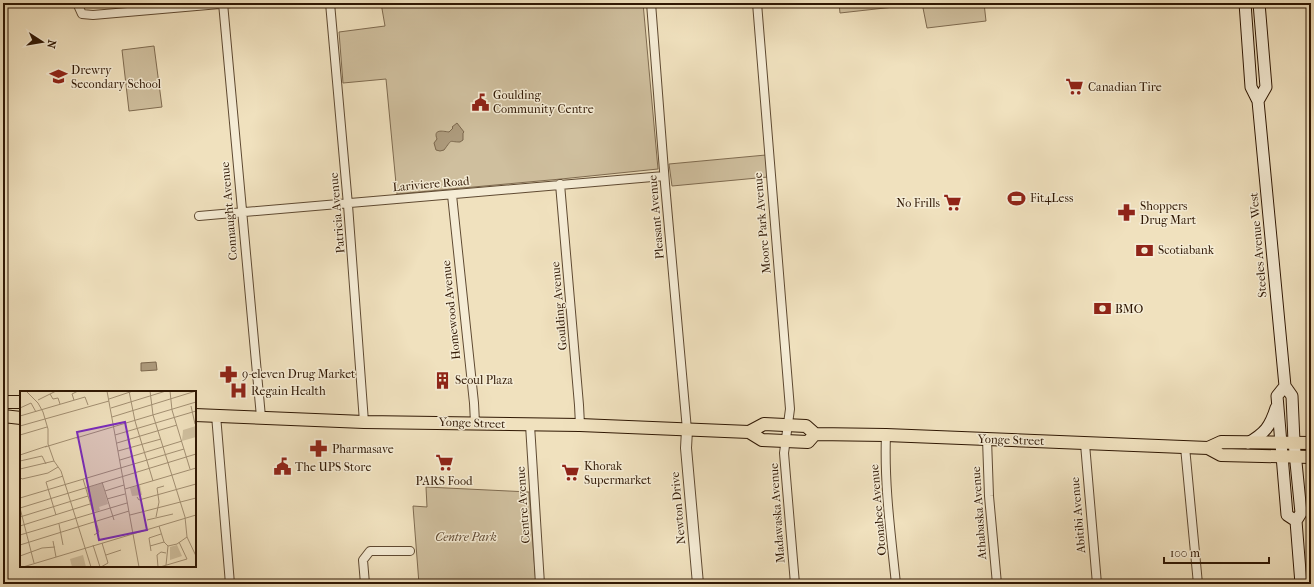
<svg xmlns="http://www.w3.org/2000/svg" width="1314" height="587" font-family="'IM FELL French Canon',serif">
<rect width="100%" height="100%" fill="#f0e1be"/>
<filter id="stains"><feTurbulence type="fractalNoise" baseFrequency=".005" numOctaves="4"/><feColorMatrix values="0 0 0 0 .2 0 0 0 0 .09 0 0 0 0 .02 0 0 0 .5 -.17"/></filter>
<radialGradient id="worn" r=".72"><stop offset=".6" stop-color="#630" stop-opacity="0"/><stop offset="1" stop-color="#630" stop-opacity=".3"/></radialGradient>
<!-- green -->
<path fill="#cfbf9e" stroke="#7f6b50" d="M 381,3 L 643,3 L 658,169 L 561,179 L 397,194 L 386,79 L 343,83 L 339,32 L 385,26 Z
M 839,3 L 903,3 L 903,6 L 840,13 Z
M 922,3 L 984,3 L 986,21 L 927,28 Z
M 154,46 L 162,107 L 129,111 L 122,50 Z
M 766,155 L 768,177 L 672,186 L 669,164 Z
M 426,487 L 529,492 L 536,584 L 419,584 L 413,506 L 427,507 Z"/>
<!-- water -->
<path fill="#ae9c7e" stroke="#7b674d" d="M 457,123 L 464,132 L 463,133 L 463,140 L 460,142 C 448,142 453,138 444,150 L 440,151 L 436,150 L 434,143 L 437,139 C 433,129 442,131 449,132 L 453,128 L 452,127 Z
M 156,362 L 157,370 L 141,371 L 141,363 Z"/>
<g fill="none" stroke-linecap="round" stroke-linejoin="round">
<defs>
<path id="minor" d="M 77,3 L 82,14 L 93,15 L 231,3
M 223,3 L 261,417
M 330,3 L 348,205 L 364,422
M 651,3 L 665,184 L 687,430
M 757,3 L 790,409 L 784,453 L 795,584
M 560,184 L 579,405 L 580,425
M 452,195 L 474,403 L 475,423
M 199,216 C 354,204 509,188 664,176
M 216,415 L 230,584
M 530,425 L 540,584
M 886,435 C 884,485 891,535 896,584
M 987,439 L 989,496 L 997,584
M 1085,444 L 1097,584
M 1185,447 L 1198,584
M 365,584 L 363,560 L 370,551 L 410,551"/>
<path id="tertiary" d="M 687,430 L 686,448 L 698,584"/>
<path id="secondary" d="M 1245,3 L 1251,87 L 1258,101 L 1285,386 L 1292,396 L 1294,442 L 1301,513 L 1296,521 L 1301,584
M 1258,101 L 1266,87 L 1259,3
M 1285,386 L 1277,396 L 1287,515 L 1296,521
M 1248,443 C 1265,433 1270,427 1276,408"/>
<path id="primary" d="M 3,402 L 21,402
M 195,415 L 364,422 L 580,425 L 749,432 L 764,424 L 806,426 L 815,434 L 886,435 L 1208,448 L 1221,442 L 1311,443
M 3,416 L 21,418
M 749,432 L 762,440 L 808,442 L 815,434
M 1208,448 L 1221,455 L 1311,457"/>
</defs>
<!-- minor casing -->
<use href="#minor" stroke="#5f4a32" stroke-width="10"/>
<!-- tertiary casing -->
<use href="#tertiary" stroke="#5f4a32" stroke-width="12"/>
<!-- secondary casing -->
<use href="#secondary" stroke="#2f1703" stroke-width="13"/>
<!-- primary casing -->
<use href="#primary" stroke="#2f1703" stroke-width="14"/>
<!-- minor -->
<use href="#minor" stroke="#f5ecd5" stroke-width="8"/>
<!-- tertiary -->
<use href="#tertiary" stroke="#f5ecd5" stroke-width="10"/>
<!-- secondary -->
<use href="#secondary" stroke="#f5ecd5" stroke-width="11"/>
<!-- primary -->
<use href="#primary" stroke="#f0e1be" stroke-width="12"/>
</g>
<!-- icons -->
<defs>
<symbol id="school-bare" viewBox="-9 -9 18 18"><path d="M0-5L7-2L0 1L-7-2ZM-4 1L0 2.5L4 1V4Q0 6-4 4Z" fill="#8f2418" stroke="#f5ecd5" stroke-width="2.5" paint-order="stroke"/></symbol>
<symbol id="supermarket-bare" viewBox="-9 -9 18 18"><path d="M-6-5.5h2.5l.6 2H6L4.5 2H-2.5L-4.4-4H-6ZM-1.5 3.2a1.3 1.3 0 1 0 .1 0ZM3 3.2a1.3 1.3 0 1 0 .1 0Z" fill="#8f2418" stroke="#f5ecd5" stroke-width="2.5" paint-order="stroke"/></symbol>
<symbol id="civic-bare" viewBox="-9 -9 18 18"><path d="M-.6-6.5H3V-4.5H.6V-3L4-1V1h2V6H-6V1h2V-1L-.6-3ZM-1.2 2.5V6h2.4V2.5Z" fill="#8f2418" stroke="#f5ecd5" stroke-width="2.5" paint-order="stroke"/></symbol>
<symbol id="stadium-bare" viewBox="-9 -9 18 18"><path d="M0-5a6.5 5 0 1 0 0 10a6.5 5 0 1 0 0-10ZM-3.5-1.8h7v3.6h-7Z" fill="#8f2418" stroke="#f5ecd5" stroke-width="2.5" paint-order="stroke"/></symbol>
<symbol id="pharmacy-bare" viewBox="-9 -9 18 18"><path d="M-2-6h4v4h4v4h-4v4h-4v-4h-4v-4h4Z" fill="#8f2418" stroke="#f5ecd5" stroke-width="2.5" paint-order="stroke"/></symbol>
<symbol id="bank-bare" viewBox="-9 -9 18 18"><path d="M-6-4H6V4H-6ZM0-2.3a2.3 2.3 0 1 0 0 4.6a2.3 2.3 0 1 0 0-4.6Z" fill="#8f2418" stroke="#f5ecd5" stroke-width="2.5" paint-order="stroke"/></symbol>
<symbol id="building-bare" viewBox="-9 -9 18 18"><path d="M-4-6H4V6H1V3H-1V6H-4ZM-2.5-4.3h1.7v1.8h-1.7ZM.8-4.3h1.7v1.8H.8ZM-2.5-1h1.7V.8h-1.7ZM.8-1h1.7V.8H.8Z" fill="#8f2418" stroke="#f5ecd5" stroke-width="2.5" paint-order="stroke"/></symbol>
<symbol id="hospital-bare" viewBox="-9 -9 18 18"><path d="M-5-5h3v3.5h4V-5h3V5h-3V1.5h-4V5h-3Z" fill="#8f2418" stroke="#f5ecd5" stroke-width="2.5" paint-order="stroke"/></symbol>
</defs>
<g fill-rule="evenodd">
<use href="#school-bare" x="46" y="64" width="25" height="25"/>
<use href="#supermarket-bare" x="1062" y="74" width="25" height="25"/>
<use href="#civic-bare" x="468" y="90" width="25" height="25"/>
<use href="#stadium-bare" x="1004" y="186" width="25" height="25"/>
<use href="#supermarket-bare" x="940" y="190" width="25" height="25"/>
<use href="#pharmacy-bare" x="1114" y="200" width="25" height="25"/>
<use href="#bank-bare" x="1132" y="238" width="25" height="25"/>
<use href="#bank-bare" x="1090" y="296" width="25" height="25"/>
<use href="#pharmacy-bare" x="216" y="362" width="25" height="25"/>
<use href="#building-bare" x="430" y="368" width="25" height="25"/>
<use href="#hospital-bare" x="226" y="378" width="25" height="25"/>
<use href="#pharmacy-bare" x="306" y="436" width="25" height="25"/>
<use href="#supermarket-bare" x="432" y="450" width="25" height="25"/>
<use href="#civic-bare" x="270" y="454" width="25" height="25"/>
<use href="#supermarket-bare" x="558" y="460" width="25" height="25"/>
</g>
<g text-anchor="middle" stroke-width="3" stroke-linejoin="round" paint-order="stroke">
<!-- poi labels -->
<g font-size="12" fill="#2f1703" stroke="#f5ecd5" text-anchor="start">
<text x="71" y="74">Drewry<tspan x="71" dy="14">Secondary School</tspan></text>
<text x="1088" y="91">Canadian Tire</text>
<text x="493" y="99">Goulding<tspan x="493" dy="14">Community Centre</tspan></text>
<text x="1030" y="202">Fit4Less</text>
<text x="940" y="207" text-anchor="end">No Frills</text>
<text x="1140" y="210">Shoppers<tspan x="1140" dy="14">Drug Mart</tspan></text>
<text x="1158" y="254">Scotiabank</text>
<text x="1115" y="313">BMO</text>
<text x="242" y="378">9-eleven Drug Market</text>
<text x="455" y="384">Seoul Plaza</text>
<text x="251" y="395">Regain Health</text>
<text x="332" y="453">Pharmasave</text>
<text x="584" y="470">Khorak<tspan x="584" dy="14">Supermarket</tspan></text>
<text x="295" y="471">The UPS Store</text>
<text x="444" y="485" text-anchor="middle">PARS Food</text>
</g>
<!-- street labels -->
<g font-size="12" fill="#2f1703" stroke="#f5ecd5">
<text transform="translate(431 184) rotate(-5)" y="4">Lariviere Road</text>
<text transform="translate(229 211) rotate(-95)" y="4">Connaught Avenue</text>
<text transform="translate(337 213) rotate(-95)" y="4">Patricia Avenue</text>
<text transform="translate(656 217) rotate(-95)" y="4">Pleasant Avenue</text>
<text transform="translate(762 223) rotate(-95)" y="4">Moore Park Avenue</text>
<text transform="translate(1258 245) rotate(-95)" y="4">Steeles Avenue West</text>
<text transform="translate(559 306) rotate(-95)" y="4">Goulding Avenue</text>
<text transform="translate(451 310) rotate(-96)" y="4">Homewood Avenue</text>
<text transform="translate(472 423) rotate(2)" y="4">Yonge Street</text>
<text transform="translate(1011 440) rotate(2)" y="4">Yonge Street</text>
<text transform="translate(523 505) rotate(-94)" y="4">Centre Avenue</text>
<text transform="translate(678 508) rotate(-95)" y="4">Newton Drive</text>
<text transform="translate(878 510) rotate(-95)" y="4">Otonabee Avenue</text>
<text transform="translate(777 513) rotate(-94)" y="4">Madawaska Avenue</text>
<text transform="translate(979 513) rotate(-94)" y="4">Athabaska Avenue</text>
<text transform="translate(1078 515) rotate(-95)" y="4">Abitibi Avenue</text>
</g>
<!-- park labels -->
<g font-size="12" font-style="italic" fill="#5f4932" stroke="#f5ecd5">
<text x="466" y="541">Centre Park</text>
</g>
</g>
<!-- overview -->
<g transform="translate(20 391)">
<rect width="176" height="176" fill="#f0e1be"/>
<path d="M 176,35 L 176,46 L 162,50 L 163,39 ZM 82,92 L 88,113 L 79,116 L 80,119 L 76,121 L 73,118 L 66,97 ZM 120,94 L 122,104 L 112,105 L 110,97 ZM 157,154 L 162,165 L 150,169 L 150,156 ZM 63,164 L 66,176 L 52,176 L 50,168 Z" fill="#cfbf9e"/>
<path fill="none" stroke="#a39073" stroke-width="1" d="M 6,0 L 18,12 L 23,21 L 28,38 L 28,53 L 34,70 L 41,80 L 71,176M 87,0 L 119,176M 109,0 L 115,30 L 133,90M 130,0 L 133,24 L 165,126 L 167,146 L 176,165M 150,0 L 152,19 L 170,78M 30,3 L 33,8 L 38,7 L 40,13M 89,8 L 113,0M 18,9 L 36,0M 54,9 L 52,3 L 58,0M 171,15 L 175,33M 0,17 L 11,12 L 16,21M 91,17 L 146,0M 0,25 L 65,6 L 68,14M 92,26 L 176,0M 0,35 L 89,10M 0,44 L 27,36M 95,44 L 176,20M 56,47 L 176,11M 97,52 L 157,34M 25,56 L 58,46M 98,60 L 141,48M 0,64 L 27,55M 100,69 L 162,50M 0,70 L 22,65 L 26,73M 0,78 L 34,70M 0,86 L 2,88 L 28,82 L 38,76M 63,88 L 79,141 L 74,144M 82,91 L 94,129M 105,98 L 176,77M 85,100 L 104,94M 117,106 L 119,109 L 176,93M 0,107 L 164,58M 87,108 L 105,103M 0,117 L 176,63M 0,117 L 14,172M 36,124 L 26,91 L 43,85M 110,124 L 176,107M 0,126 L 68,105M 136,126 L 139,111 L 137,97 L 144,95M 127,129 L 153,123M 39,133 L 43,154M 0,135 L 70,113M 139,135 L 144,151 L 148,155 L 157,153 L 167,146M 0,144 L 107,112M 33,150 L 36,166M 0,154 L 109,120M 73,154 L 80,176M 130,155 L 144,151M 131,160 L 129,147 L 141,143M 86,164 L 101,159M 0,165 L 22,157 L 35,156M 146,174 L 148,155M 3,176 L 176,124M 81,176 L 88,172 L 82,152M 138,176 L 137,164 L 141,161 L 146,162M 140,176 L 167,168 L 159,151"/>
<path fill="#7b2cbf" fill-opacity="0.15" stroke="#7b2cbf" stroke-width="2" d="M 105,31 L 127,139 L 79,149 L 57,41 Z"/>
<rect width="176" height="176" fill="none" stroke="#2f1703" stroke-width="2"/>
</g>
<!-- margin -->
<rect width="1314" height="587" fill="none" stroke="#f0e1be" stroke-width="16"/>
<rect x="4" y="4" width="1306" height="579" fill="none" stroke="#2f1703" stroke-width="2"/>
<rect x="8" y="8" width="1298" height="571" fill="none" stroke="#2f1703"/>
<!-- north arrow -->
<g transform="translate(42 42) rotate(102)" stroke="#f5ecd5" stroke-width="3" paint-order="stroke">
<path d="M0-3L7 15L0 10L-7 15Z" fill="#2f1703"/>
<text y="-6" font-size="11" font-weight="bold" text-anchor="middle" fill="#2f1703">N</text>
</g>
<!-- scale -->
<path d="M1164 557v6h105v-6" fill="none" stroke="#2f1703" stroke-width="2"/>
<text x="1170" y="557" font-size="12" fill="#2f1703" stroke="#f5ecd5" stroke-width="3" paint-order="stroke">100 m</text>
<rect width="100%" height="100%" filter="url(#stains)"/>
<rect width="100%" height="100%" fill="url(#worn)"/>
</svg>
